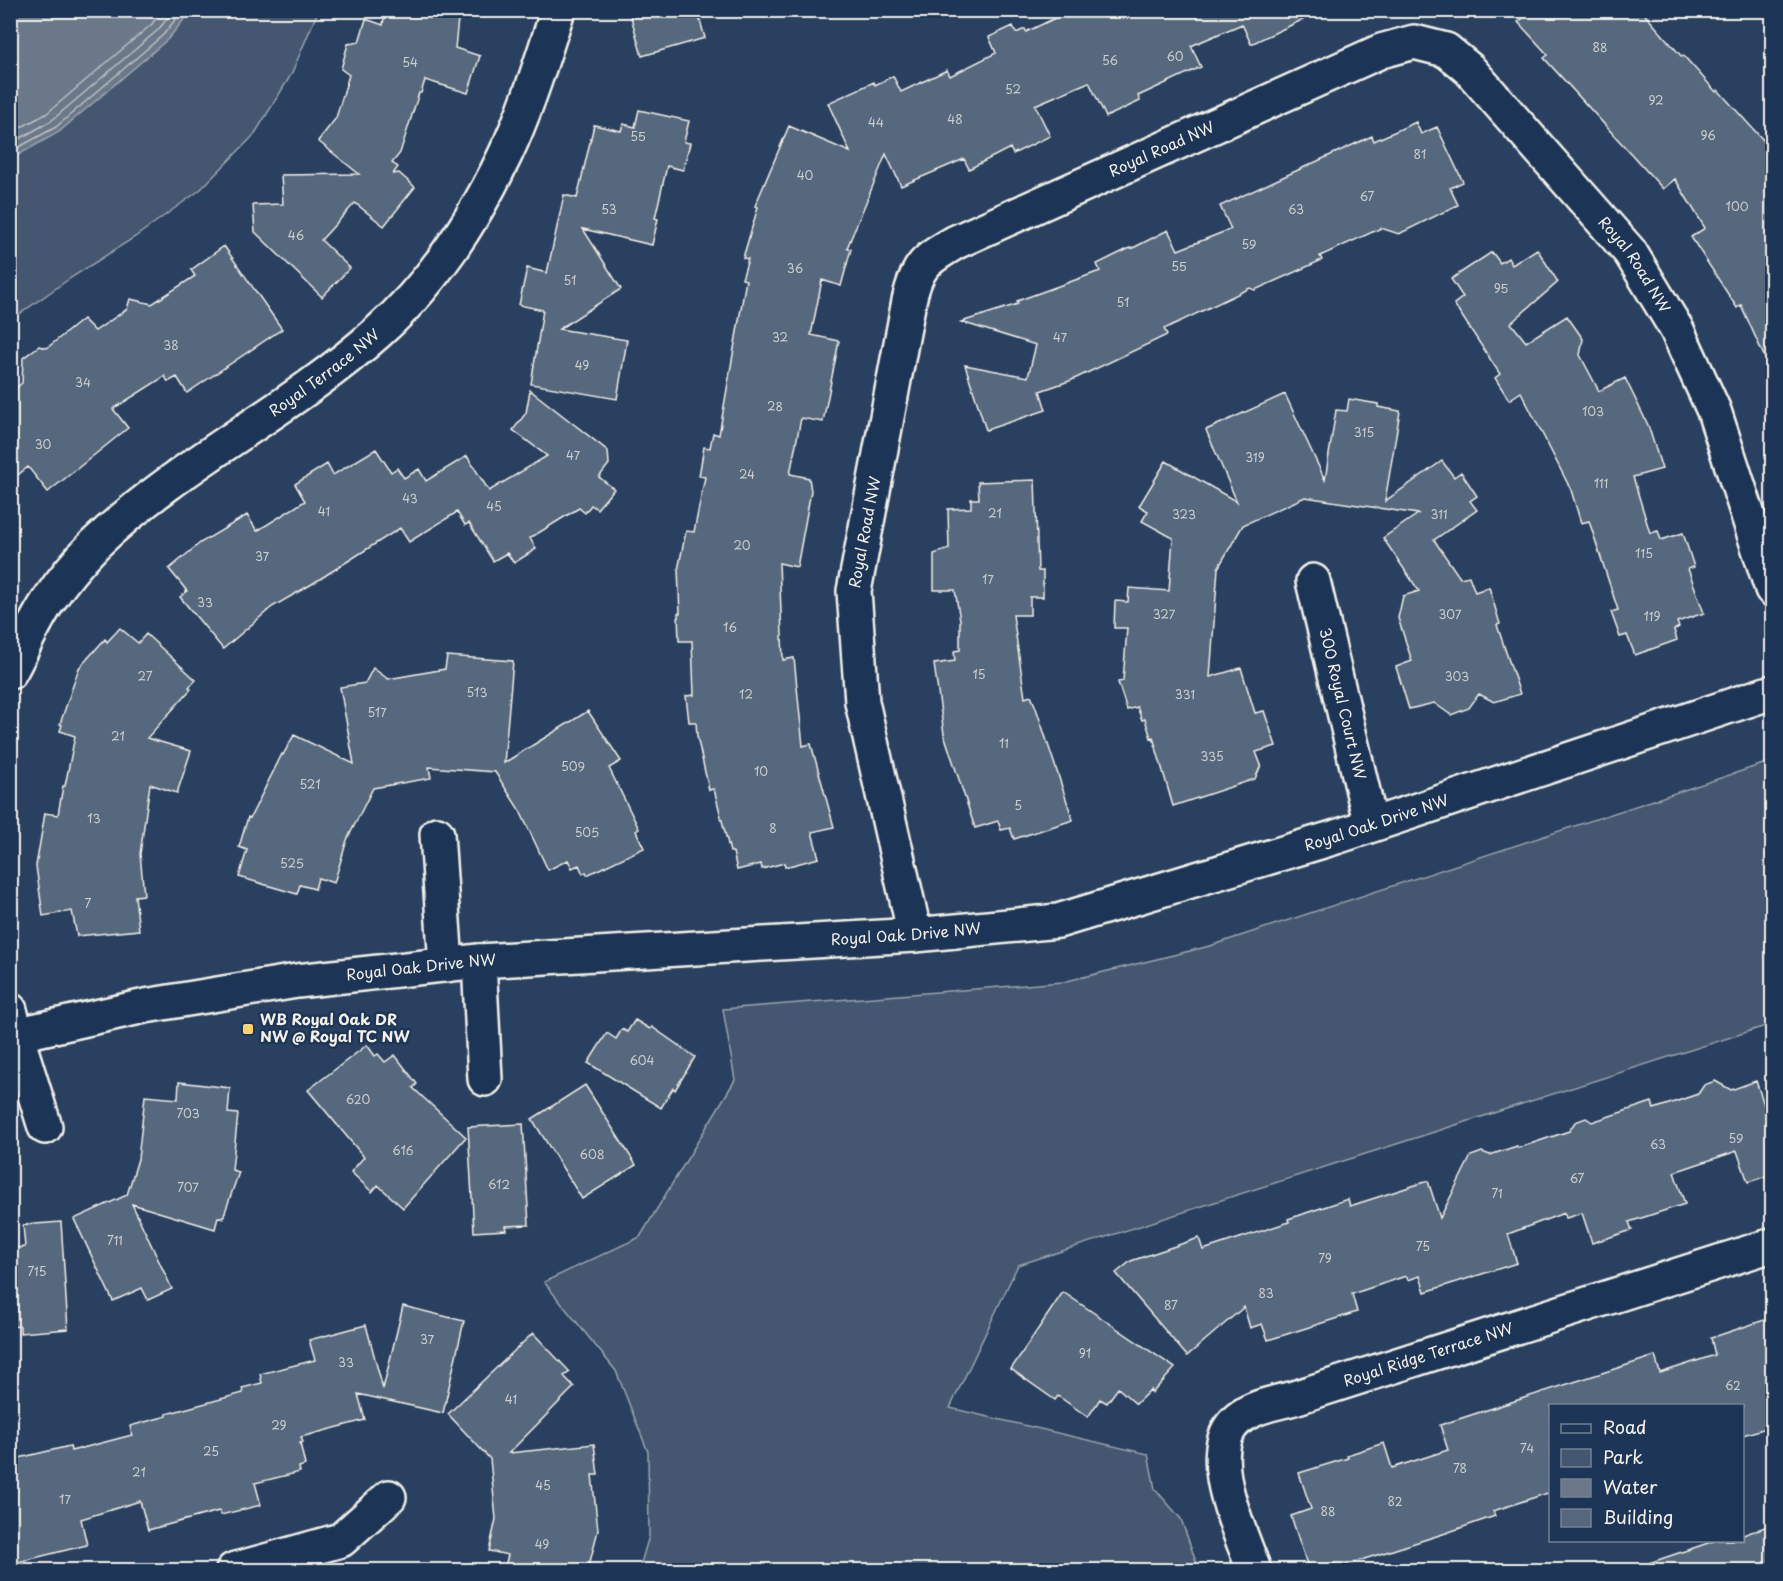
<svg xmlns="http://www.w3.org/2000/svg" width="1783" height="1581" font-family="'Playpen Sans',sans-serif">
<rect width="100%" height="100%" fill="#2a4060"/>
<filter id="ink" filterUnits="userSpaceOnUse"><feTurbulence type="fractalNoise" baseFrequency=".0167" numOctaves="2"/><feDisplacementMap in="SourceGraphic" scale="12" xChannelSelector="R" yChannelSelector="G"/><feConvolveMatrix kernelMatrix="1 2 1 2 8 2 1 2 1" color-interpolation-filters="sRGB"/></filter>
<g filter="url(#ink)">
<!-- green -->
<path fill="#445771" stroke="#9ca4ac" stroke-width="1.5" d="M 11,11 L 318,11 L 291,75 L 254,135 L 200,190 L 135,237 L 69,279 L 11,320 Z
M 1772,761 L 1772,1024 L 1018,1265 L 950,1408 L 1148,1454 L 1155,1489 L 1181,1519 L 1199,1570 L 639,1570 L 649,1536 L 648,1452 L 616,1371 L 544,1282 L 640,1237 L 735,1080 L 723,1009 L 1063,982 L 1210,946 Z"/>
<!-- water -->
<path fill="#6a788a" stroke="#a1a8b0" stroke-width="1.5" d="M 11,10 L 191,10 L 191,11 L 168,39 L 59,132 L 11,159 Z"/>
<g fill="none" stroke-linecap="round" stroke-linejoin="round">
<!-- shore -->
<path stroke="#bdc1c2" stroke-width="1.5" d="M 10,133 L 46,114 L 152,24 L 162,10
M 10,144 L 51,121 L 158,30 L 174,10
M 10,152 L 56,127 L 163,35 L 183,10"/>
</g>
<!-- building -->
<path fill="#56677d" stroke="#f4f1e8" stroke-width="1.5" d="M 385,10 L 459,10 L 455,48 L 480,56 L 468,93 L 425,80 L 421,93 L 419,93 L 400,153 L 392,163 L 398,167 L 393,174 L 399,173 L 415,187 L 384,226 L 355,203 L 321,240 L 350,268 L 322,297 L 255,232 L 253,205 L 283,204 L 281,175 L 359,174 L 318,141 L 336,118 L 349,75 L 341,69 L 348,44 L 359,42 L 366,19 L 383,25 Z
M 629,10 L 697,10 L 705,38 L 642,56 Z
M 1072,10 L 1323,10 L 1251,44 L 1242,24 L 1191,46 L 1201,67 L 1138,96 L 1140,101 L 1106,117 L 1089,82 L 1035,105 L 1050,136 L 1013,154 L 1010,148 L 969,169 L 964,159 L 901,186 L 886,154 L 847,248 L 851,249 L 841,286 L 822,280 L 811,335 L 839,341 L 823,422 L 801,418 L 790,474 L 809,478 L 811,491 L 797,567 L 779,563 L 783,660 L 794,658 L 803,746 L 811,744 L 834,827 L 812,832 L 819,858 L 785,867 L 784,863 L 762,869 L 761,864 L 737,870 L 733,852 L 730,852 L 714,789 L 709,790 L 697,736 L 696,722 L 689,722 L 686,696 L 694,695 L 692,641 L 679,641 L 678,613 L 680,613 L 678,570 L 686,531 L 694,532 L 705,477 L 699,476 L 704,447 L 710,448 L 713,433 L 719,435 L 746,280 L 742,279 L 748,259 L 743,258 L 758,207 L 755,206 L 789,126 L 850,152 L 828,103 L 874,82 L 875,85 L 893,76 L 901,92 L 947,70 L 950,76 L 996,53 L 989,37 L 1013,26 L 1016,33 L 1025,29 L 1026,32 Z
M 1534,10 L 1641,10 L 1682,57 L 1683,55 L 1716,92 L 1718,90 L 1773,151 L 1773,376 L 1741,305 L 1737,308 L 1691,237 L 1705,228 L 1675,179 L 1663,189 L 1544,58 L 1548,55 L 1518,22 Z
M 639,110 L 689,121 L 684,142 L 690,143 L 683,170 L 667,166 L 655,218 L 658,219 L 652,245 L 583,229 L 621,289 L 559,329 L 627,340 L 617,399 L 531,384 L 543,310 L 519,305 L 527,268 L 547,273 L 564,195 L 577,198 L 594,125 L 621,131 L 623,124 L 635,127 Z
M 1416,122 L 1421,134 L 1437,127 L 1463,182 L 1450,188 L 1458,205 L 1399,234 L 1381,228 L 1320,256 L 1322,260 L 1255,290 L 1250,288 L 1164,329 L 1167,335 L 1072,380 L 1040,391 L 1046,410 L 986,430 L 965,365 L 1028,377 L 1036,345 L 961,322 L 1018,304 L 1017,301 L 1100,271 L 1097,264 L 1130,248 L 1131,249 L 1168,230 L 1178,250 L 1231,229 L 1220,206 L 1372,136 L 1374,141 Z
M 224,246 L 282,329 L 187,393 L 177,377 L 168,382 L 165,376 L 113,409 L 128,428 L 48,492 L 28,467 L 10,481 L 10,393 L 22,383 L 23,358 L 39,346 L 47,348 L 83,319 L 95,331 L 127,309 L 130,299 L 152,304 L 195,276 L 191,270 Z
M 1537,249 L 1558,282 L 1511,323 L 1526,342 L 1567,316 L 1583,339 L 1580,355 L 1599,391 L 1625,378 L 1648,425 L 1662,469 L 1633,477 L 1650,533 L 1658,531 L 1661,540 L 1683,533 L 1694,567 L 1688,569 L 1704,613 L 1677,622 L 1679,627 L 1674,630 L 1677,640 L 1635,655 L 1627,635 L 1620,637 L 1611,612 L 1618,610 L 1589,521 L 1581,523 L 1571,490 L 1521,392 L 1509,400 L 1495,378 L 1500,374 L 1454,304 L 1463,297 L 1451,279 L 1492,252 L 1500,263 L 1508,258 L 1512,265 Z
M 530,390 L 608,451 L 609,464 L 599,477 L 614,489 L 597,509 L 591,505 L 585,513 L 579,508 L 530,538 L 536,549 L 514,563 L 507,553 L 493,561 L 469,523 L 465,525 L 457,512 L 409,542 L 400,528 L 312,584 L 272,607 L 223,649 L 180,597 L 187,591 L 169,569 L 200,543 L 247,515 L 257,531 L 305,501 L 295,484 L 327,464 L 333,475 L 376,449 L 391,472 L 397,468 L 404,478 L 419,469 L 426,481 L 467,456 L 489,491 L 547,456 L 513,430 L 526,413 Z
M 1285,394 L 1325,480 L 1336,410 L 1347,411 L 1349,399 L 1378,404 L 1378,407 L 1400,411 L 1385,501 L 1442,461 L 1454,477 L 1461,472 L 1477,496 L 1470,501 L 1477,510 L 1434,540 L 1460,578 L 1469,576 L 1475,592 L 1489,587 L 1500,624 L 1497,625 L 1520,694 L 1494,702 L 1479,694 L 1469,708 L 1451,715 L 1434,703 L 1409,709 L 1396,667 L 1412,661 L 1398,618 L 1403,596 L 1419,591 L 1383,538 L 1418,514 L 1305,497 L 1243,525 L 1218,568 L 1210,677 L 1241,668 L 1255,713 L 1264,711 L 1276,746 L 1256,752 L 1261,765 L 1255,779 L 1173,806 L 1153,737 L 1151,738 L 1145,719 L 1142,720 L 1137,707 L 1127,710 L 1118,682 L 1123,681 L 1127,628 L 1114,628 L 1115,601 L 1128,602 L 1129,588 L 1169,591 L 1173,538 L 1142,521 L 1148,511 L 1139,506 L 1166,461 L 1237,502 L 1206,430 Z
M 1035,480 L 1038,571 L 1043,571 L 1043,597 L 1030,597 L 1030,615 L 1013,615 L 1025,698 L 1031,696 L 1036,708 L 1073,820 L 1014,839 L 1010,828 L 1001,830 L 998,821 L 975,828 L 944,734 L 934,664 L 955,661 L 954,651 L 960,650 L 960,620 L 955,590 L 934,590 L 934,554 L 949,549 L 948,509 L 971,508 L 971,499 L 979,499 L 978,482 Z
M 120,628 L 138,643 L 146,634 L 196,680 L 189,687 L 191,689 L 147,738 L 191,751 L 177,793 L 150,784 L 140,854 L 144,895 L 135,896 L 139,930 L 77,936 L 72,911 L 43,916 L 36,866 L 45,813 L 58,815 L 63,786 L 65,786 L 75,736 L 60,731 L 62,725 L 60,724 L 79,668 L 105,639 L 107,642 Z
M 447,656 L 513,661 L 504,763 L 588,711 L 621,761 L 609,768 L 639,829 L 636,831 L 644,848 L 587,875 L 586,872 L 583,874 L 579,865 L 572,868 L 568,860 L 548,870 L 520,811 L 495,772 L 429,767 L 431,778 L 373,788 L 347,840 L 334,883 L 318,878 L 315,889 L 300,885 L 297,894 L 239,877 L 247,850 L 239,847 L 248,817 L 250,818 L 282,754 L 283,755 L 294,735 L 354,764 L 340,687 L 365,683 L 373,668 L 388,679 L 445,669 Z
M 635,1020 L 650,1029 L 652,1027 L 695,1057 L 675,1090 L 673,1088 L 661,1108 L 588,1063 L 607,1033 L 616,1039 L 622,1029 L 627,1032 Z
M 367,1045 L 375,1056 L 378,1054 L 385,1062 L 395,1055 L 417,1084 L 413,1088 L 466,1137 L 403,1208 L 378,1185 L 372,1192 L 351,1172 L 364,1157 L 308,1090 Z
M 1715,1081 L 1731,1090 L 1756,1081 L 1773,1131 L 1773,1174 L 1748,1182 L 1737,1151 L 1674,1172 L 1685,1204 L 1629,1222 L 1632,1230 L 1592,1243 L 1582,1213 L 1566,1218 L 1564,1213 L 1508,1234 L 1517,1263 L 1425,1292 L 1420,1276 L 1408,1280 L 1406,1276 L 1352,1294 L 1357,1312 L 1268,1340 L 1262,1324 L 1250,1328 L 1244,1307 L 1187,1356 L 1116,1273 L 1131,1261 L 1199,1238 L 1203,1250 L 1289,1222 L 1288,1219 L 1348,1199 L 1350,1206 L 1428,1181 L 1440,1218 L 1471,1156 L 1482,1152 L 1490,1155 L 1517,1146 L 1518,1148 L 1569,1131 L 1575,1122 L 1586,1118 L 1592,1122 L 1652,1102 L 1654,1109 L 1698,1094 L 1704,1085 Z
M 179,1082 L 230,1088 L 228,1113 L 238,1114 L 232,1170 L 239,1172 L 223,1218 L 218,1217 L 215,1229 L 132,1204 L 172,1289 L 148,1300 L 142,1288 L 113,1301 L 74,1219 L 127,1195 L 138,1159 L 145,1096 L 178,1099 Z
M 585,1085 L 636,1165 L 582,1199 L 532,1119 Z
M 523,1124 L 529,1225 L 505,1226 L 506,1230 L 474,1232 L 468,1127 Z
M 61,1222 L 68,1329 L 20,1333 L 20,1326 L 10,1327 L 10,1258 L 15,1258 L 15,1248 L 25,1247 L 23,1225 Z
M 1063,1292 L 1175,1368 L 1152,1393 L 1150,1390 L 1136,1404 L 1118,1388 L 1107,1403 L 1100,1399 L 1088,1417 L 1058,1396 L 1055,1400 L 1011,1369 Z
M 403,1306 L 464,1321 L 443,1413 L 358,1394 L 365,1420 L 301,1437 L 303,1442 L 300,1443 L 305,1465 L 299,1467 L 300,1472 L 255,1483 L 261,1505 L 221,1515 L 219,1511 L 148,1530 L 140,1501 L 81,1519 L 87,1545 L 10,1564 L 10,1460 L 70,1446 L 71,1451 L 132,1435 L 130,1426 L 167,1416 L 166,1414 L 243,1393 L 242,1388 L 262,1383 L 260,1374 L 315,1360 L 309,1340 L 366,1325 L 383,1389 Z
M 1773,1317 L 1773,1426 L 1743,1435 L 1743,1406 L 1551,1406 L 1551,1492 L 1493,1511 L 1495,1516 L 1446,1533 L 1336,1568 L 1334,1563 L 1309,1570 L 1291,1516 L 1311,1509 L 1299,1473 L 1348,1458 L 1347,1455 L 1384,1443 L 1392,1468 L 1448,1450 L 1440,1425 L 1655,1356 L 1660,1373 L 1715,1355 L 1711,1338 Z
M 533,1333 L 570,1372 L 564,1376 L 574,1387 L 509,1453 L 594,1444 L 598,1475 L 592,1475 L 598,1530 L 588,1570 L 504,1570 L 508,1555 L 489,1551 L 496,1519 L 490,1459 L 448,1414 Z
M 1773,1524 L 1773,1570 L 1644,1570 L 1643,1565 L 1717,1540 L 1743,1540 L 1743,1535 Z"/>
<g fill="none" stroke-linecap="round" stroke-linejoin="round">
<defs>
<g id="minor">
<path id="s1" d="M 1313,581 L 1371,825"/>
<path id="s2" d="M 10,672 C 23,649 34,622 49,600 C 61,582 80,559 95,544 C 181,462 290,411 378,332 C 432,284 474,220 505,155 C 527,109 542,59 558,10"/>
<path d="M 437,834 L 446,965"/>
<path id="s3" d="M 915,935 L 862,702 L 854,591 L 909,301 C 917,265 925,260 956,242 L 1381,51 L 1414,42 L 1446,50 L 1469,69 L 1630,252 L 1677,330 L 1714,411 L 1772,589"/>
<path d="M 479,961 L 485,1079"/>
<path d="M 10,1010 L 16,1034 L 45,1127"/>
<path id="s4" d="M 10,1036 L 145,1006 L 297,981 L 479,961 L 915,935 L 1058,921 L 1336,837 L 1772,692"/>
<path d="M 233,1570 L 341,1540 L 389,1497"/>
<path id="s5" d="M 1254,1570 C 1241,1533 1200,1450 1238,1419 C 1254,1406 1275,1403 1294,1398 L 1772,1245"/>
</g>
</defs>
<!-- minor casing -->
<use href="#minor" stroke="#f4f1e8" stroke-width="38"/>
<!-- minor -->
<use href="#minor" stroke="#1d3557" stroke-width="33"/>
</g>
</g>
<!-- markers -->
<rect fill="#ffd166" stroke="#1d3557" stroke-width="2" x="242" y="1023" width="12" height="12" rx="3"/>
<g text-anchor="middle" stroke-width="5" stroke-linejoin="round" paint-order="stroke">
<!-- number labels -->
<g font-size="12" fill="#cccecd">
<text x="1600" y="52">88</text>
<text x="1175" y="61">60</text>
<text x="1110" y="65">56</text>
<text x="410" y="67">54</text>
<text x="1013" y="94">52</text>
<text x="1656" y="105">92</text>
<text x="955" y="124">48</text>
<text x="876" y="127">44</text>
<text x="1708" y="140">96</text>
<text x="638" y="141">55</text>
<text x="1420" y="159">81</text>
<text x="805" y="180">40</text>
<text x="1367" y="201">67</text>
<text x="1737" y="211">100</text>
<text x="609" y="214">53</text>
<text x="1296" y="214">63</text>
<text x="296" y="240">46</text>
<text x="1249" y="249">59</text>
<text x="1179" y="271">55</text>
<text x="795" y="273">36</text>
<text x="570" y="285">51</text>
<text x="1501" y="293">95</text>
<text x="1123" y="307">51</text>
<text x="780" y="342">32</text>
<text x="1060" y="342">47</text>
<text x="171" y="350">38</text>
<text x="582" y="370">49</text>
<text x="83" y="387">34</text>
<text x="775" y="411">28</text>
<text x="1593" y="416">103</text>
<text x="1364" y="437">315</text>
<text x="43" y="449">30</text>
<text x="573" y="460">47</text>
<text x="1255" y="462">319</text>
<text x="747" y="479">24</text>
<text x="1601" y="488">111</text>
<text x="410" y="503">43</text>
<text x="494" y="511">45</text>
<text x="324" y="516">41</text>
<text x="995" y="518">21</text>
<text x="1184" y="519">323</text>
<text x="1439" y="519">311</text>
<text x="742" y="550">20</text>
<text x="1644" y="558">115</text>
<text x="262" y="561">37</text>
<text x="988" y="584">17</text>
<text x="205" y="607">33</text>
<text x="1164" y="619">327</text>
<text x="1450" y="619">307</text>
<text x="1652" y="621">119</text>
<text x="730" y="632">16</text>
<text x="979" y="679">15</text>
<text x="145" y="681">27</text>
<text x="1457" y="681">303</text>
<text x="477" y="697">513</text>
<text x="746" y="699">12</text>
<text x="1185" y="699">331</text>
<text x="377" y="717">517</text>
<text x="118" y="741">21</text>
<text x="1004" y="748">11</text>
<text x="1212" y="761">335</text>
<text x="573" y="771">509</text>
<text x="761" y="776">10</text>
<text x="310" y="789">521</text>
<text x="1018" y="810">5</text>
<text x="94" y="823">13</text>
<text x="773" y="833">8</text>
<text x="587" y="837">505</text>
<text x="292" y="868">525</text>
<text x="88" y="908">7</text>
<text x="642" y="1065">604</text>
<text x="358" y="1104">620</text>
<text x="188" y="1118">703</text>
<text x="1736" y="1143">59</text>
<text x="1658" y="1149">63</text>
<text x="403" y="1155">616</text>
<text x="592" y="1159">608</text>
<text x="1577" y="1183">67</text>
<text x="499" y="1189">612</text>
<text x="188" y="1192">707</text>
<text x="1497" y="1198">71</text>
<text x="115" y="1245">711</text>
<text x="1423" y="1251">75</text>
<text x="1325" y="1263">79</text>
<text x="37" y="1276">715</text>
<text x="1266" y="1298">83</text>
<text x="1171" y="1310">87</text>
<text x="427" y="1344">37</text>
<text x="1085" y="1358">91</text>
<text x="346" y="1367">33</text>
<text x="1733" y="1390">62</text>
<text x="511" y="1404">41</text>
<text x="279" y="1430">29</text>
<text x="1527" y="1453">74</text>
<text x="211" y="1456">25</text>
<text x="1460" y="1473">78</text>
<text x="139" y="1477">21</text>
<text x="543" y="1490">45</text>
<text x="65" y="1504">17</text>
<text x="1395" y="1506">82</text>
<text x="1328" y="1516">88</text>
<text x="542" y="1549">49</text>
</g>
<!-- street labels -->
<g font-size="15" fill="#f4f1e8" stroke="#1d3557">
<text dy="5" stroke="none"><textPath href="#s3" startOffset="950">Royal Road NW</textPath></text>
<text dy="5" stroke="none"><textPath href="#s3" startOffset="1544">Royal Road NW</textPath></text>
<text dy="5" stroke="none"><textPath href="#s2" startOffset="441">Royal Terrace NW</textPath></text>
<text dy="5" stroke="none"><textPath href="#s3" startOffset="410">Royal Road NW</textPath></text>
<text dy="5" stroke="none"><textPath href="#s1" startOffset="126">300 Royal Court NW</textPath></text>
<text dy="5" stroke="none"><textPath href="#s4" startOffset="1389">Royal Oak Drive NW</textPath></text>
<text dy="5" stroke="none"><textPath href="#s4" startOffset="903">Royal Oak Drive NW</textPath></text>
<text dy="5" stroke="none"><textPath href="#s4" startOffset="417">Royal Oak Drive NW</textPath></text>
<text dy="5" stroke="none"><textPath href="#s5" startOffset="362">Royal Ridge Terrace NW</textPath></text>
</g>
<!-- poi labels -->
<g font-size="15" font-weight="bold" fill="#f4f1e8" stroke="#1d3557" text-anchor="start">
<text x="260" y="1025">WB Royal Oak DR<tspan x="260" dy="17">NW @ Royal TC NW</tspan></text>
</g>
</g>
<!-- margin -->
<rect width="1783" height="1581" fill="none" stroke="#1d3557" stroke-width="36"/>
<rect x="18" y="18" width="1747" height="1545" fill="none" stroke="#f4f1e8" stroke-width="2" filter="url(#ink)"/>
<!-- legend -->
<rect x="1549" y="1404" width="195" height="138" fill="#1d3557" stroke="#738091" stroke-width="1.5"/>
<rect x="1561" y="1424" width="30" height="9" fill="#1d3557" stroke="#738091" stroke-width="1.5"/>
<text x="1603" y="1434" font-size="18" fill="#f4f1e8">Road</text>
<rect x="1561" y="1449" width="30" height="18" fill="#445771" stroke="#738091" stroke-width="1.5"/>
<text x="1603" y="1464" font-size="18" fill="#f4f1e8">Park</text>
<rect x="1561" y="1479" width="30" height="18" fill="#6a788a" stroke="#738091" stroke-width="1.5"/>
<text x="1603" y="1494" font-size="18" fill="#f4f1e8">Water</text>
<rect x="1561" y="1509" width="30" height="18" fill="#56677d" stroke="#738091" stroke-width="1.5"/>
<text x="1603" y="1524" font-size="18" fill="#f4f1e8">Building</text>
</svg>
